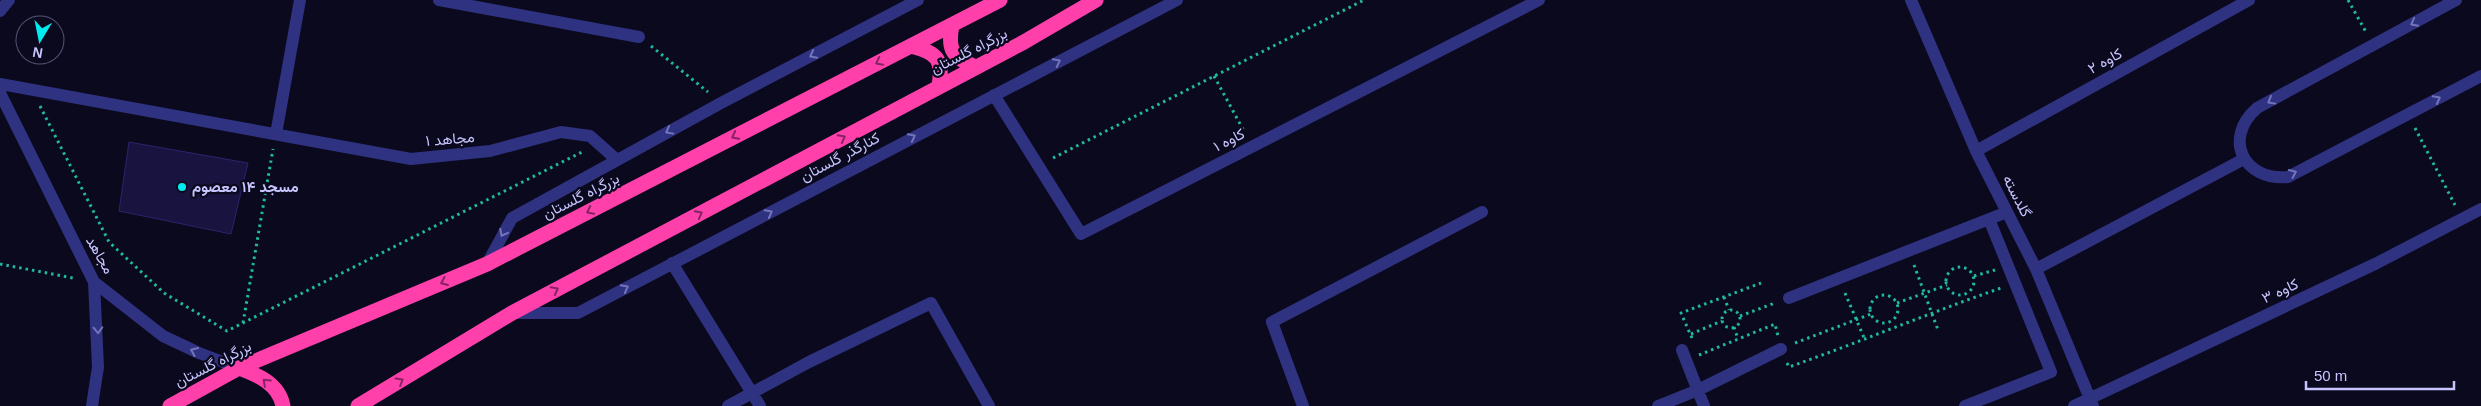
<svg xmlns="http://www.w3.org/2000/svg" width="2481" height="406" font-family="Arial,Vazirmatn,sans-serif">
<rect width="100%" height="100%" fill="#0b091d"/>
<!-- building -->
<path fill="#19133f" stroke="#2b236e" d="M 129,142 L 248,163 L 231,234 L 119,211 Z"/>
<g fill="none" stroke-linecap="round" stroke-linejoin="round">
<!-- path -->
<path stroke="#20b8a2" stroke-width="3" stroke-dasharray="2.5 4" stroke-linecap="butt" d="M 2348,0 L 2366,32
M 651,46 L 708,92
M 1214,76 L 1245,133
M 40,106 L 109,242 L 164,293 L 227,331 L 582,152
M 2415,128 L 2455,205
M 1053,158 L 1364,0
M 0,264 L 73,278
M 1914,265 L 1938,330
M1946 281a14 14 0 1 1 28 0a14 14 0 1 1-28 0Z
M 1974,276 L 1995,270
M 1845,293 L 1865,340
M1870 309a14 14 0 1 1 28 0a14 14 0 1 1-28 0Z
M 1724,297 L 1729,310
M 1897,303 L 1947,285
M1722 319a9 9 0 1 1 18 0a9 9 0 1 1-18 0Z
M 1740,316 L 1775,303
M 243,323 L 273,149
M 1734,327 L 1738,339
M 1691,334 L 1722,321
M 1692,338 L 1681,313 L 1761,283
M 1795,343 L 1871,314
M 1699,355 L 1775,324 L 1778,336
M 1787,363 L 1789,367 C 1860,342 1929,313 2001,288"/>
<!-- minor -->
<path stroke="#2f3281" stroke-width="12" d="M 439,0 L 639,37
M 1911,0 L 1976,151 L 2036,269 L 2093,406
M 2456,0 L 2257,108 C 2222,139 2244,181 2288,177 L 2481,76
M 0,11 L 9,0
M 0,84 L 411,159 L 490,151 L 561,132 L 590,136 L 617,160
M 0,93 L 94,282 L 163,336 L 199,353 L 239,368
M 994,95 L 1081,234 L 1539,0
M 276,134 L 300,0
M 1976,151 L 2249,0
M 672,263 L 760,406
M 487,264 L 512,218 L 721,103 L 918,0
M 2036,269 L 2244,159
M 1789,298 L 2007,212
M 512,313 L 578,313 L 1177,0
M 1682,350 L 1704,406
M 92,406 L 98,367 L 94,282
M 728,406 L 809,362 L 931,303 L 989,406
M 1303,406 L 1272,322 L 1482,212
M 1658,406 L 1698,390 L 1781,349
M 1965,406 L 2051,372 L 1989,219
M 2074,406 L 2377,263 L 2481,209"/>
<!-- highway -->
<path stroke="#ff40ab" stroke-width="15" d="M 952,25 C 947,51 953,56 975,67
M 911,46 C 938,53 943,59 939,87
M 239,368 C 258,375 279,384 283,406
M 170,406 L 239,368 L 487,264 L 1000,0
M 358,406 L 512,313 L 1024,42 L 1096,0"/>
</g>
<!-- one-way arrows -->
<defs><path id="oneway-chevron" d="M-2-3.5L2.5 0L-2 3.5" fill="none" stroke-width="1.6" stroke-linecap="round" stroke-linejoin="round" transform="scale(1.25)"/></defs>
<g stroke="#7374ba">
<use href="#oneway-chevron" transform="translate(2414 23) rotate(152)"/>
<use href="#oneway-chevron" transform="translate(813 55) rotate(152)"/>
<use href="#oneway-chevron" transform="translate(1057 62) rotate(-27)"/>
<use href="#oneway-chevron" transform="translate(2437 99) rotate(-28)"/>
<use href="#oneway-chevron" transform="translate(2271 101) rotate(151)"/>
<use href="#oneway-chevron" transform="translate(669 131) rotate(151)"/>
<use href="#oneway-chevron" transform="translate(912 137) rotate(-28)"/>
<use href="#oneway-chevron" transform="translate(2293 173) rotate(-24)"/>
<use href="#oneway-chevron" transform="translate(769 213) rotate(-28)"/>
<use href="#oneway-chevron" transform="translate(503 233) rotate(118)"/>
<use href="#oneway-chevron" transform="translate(625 288) rotate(-28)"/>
<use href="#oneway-chevron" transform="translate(98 330) rotate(88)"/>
<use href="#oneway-chevron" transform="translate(194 351) rotate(-156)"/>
</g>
<g stroke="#852464">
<use href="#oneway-chevron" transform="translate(879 62) rotate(153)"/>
<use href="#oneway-chevron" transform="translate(735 136) rotate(153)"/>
<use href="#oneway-chevron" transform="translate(842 138) rotate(-28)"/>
<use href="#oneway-chevron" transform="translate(590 211) rotate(153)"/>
<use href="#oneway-chevron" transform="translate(699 214) rotate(-28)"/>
<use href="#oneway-chevron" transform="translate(444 282) rotate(157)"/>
<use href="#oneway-chevron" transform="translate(555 290) rotate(-28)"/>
<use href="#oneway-chevron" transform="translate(400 381) rotate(-31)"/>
<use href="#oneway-chevron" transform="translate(266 382) rotate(-137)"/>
</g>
<!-- markers -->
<circle fill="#00ebf0" stroke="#0b091d" stroke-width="2" cx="182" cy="187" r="5"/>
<g text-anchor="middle" stroke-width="4.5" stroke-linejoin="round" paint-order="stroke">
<!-- street labels -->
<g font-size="15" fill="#c7c5ff" stroke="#0b091d">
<text transform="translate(969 51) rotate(-27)" y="5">بزرگراه گلستان</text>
<text transform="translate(2105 61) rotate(-29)" y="5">کاوه ۲</text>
<text transform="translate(450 139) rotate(-5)" y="5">۱ مجاهد</text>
<text transform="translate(1229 140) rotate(-27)" y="5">کاوه ۱</text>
<text transform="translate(840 157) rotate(-28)" y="5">کنارگذر گلستان</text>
<text transform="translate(581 196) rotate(-27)" y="5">بزرگراه گلستان</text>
<text transform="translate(2017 196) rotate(63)" y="5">گلدسته</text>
<text transform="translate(100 255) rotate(60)" y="5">مجاهد</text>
<text transform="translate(2280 291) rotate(-25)" y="5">کاوه ۳</text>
<text transform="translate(213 364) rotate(-27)" y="5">بزرگراه گلستان</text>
</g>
<!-- poi labels -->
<g font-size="15" font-weight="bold" fill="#c7c5ff" stroke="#0b091d" text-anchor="start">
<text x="192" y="192">مسجد ۱۴ معصوم</text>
</g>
</g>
<!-- north arrow -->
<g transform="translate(40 40) rotate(190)"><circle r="24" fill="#0b091d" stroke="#565477"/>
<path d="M0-4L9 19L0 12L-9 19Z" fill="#00ebf0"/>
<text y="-8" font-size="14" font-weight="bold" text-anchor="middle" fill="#c7c5ff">N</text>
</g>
<!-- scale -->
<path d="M2306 381v8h148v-8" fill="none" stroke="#c7c5ff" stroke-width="2.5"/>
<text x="2314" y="381" font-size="15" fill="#c7c5ff" stroke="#0b091d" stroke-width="4" paint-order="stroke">50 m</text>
</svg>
